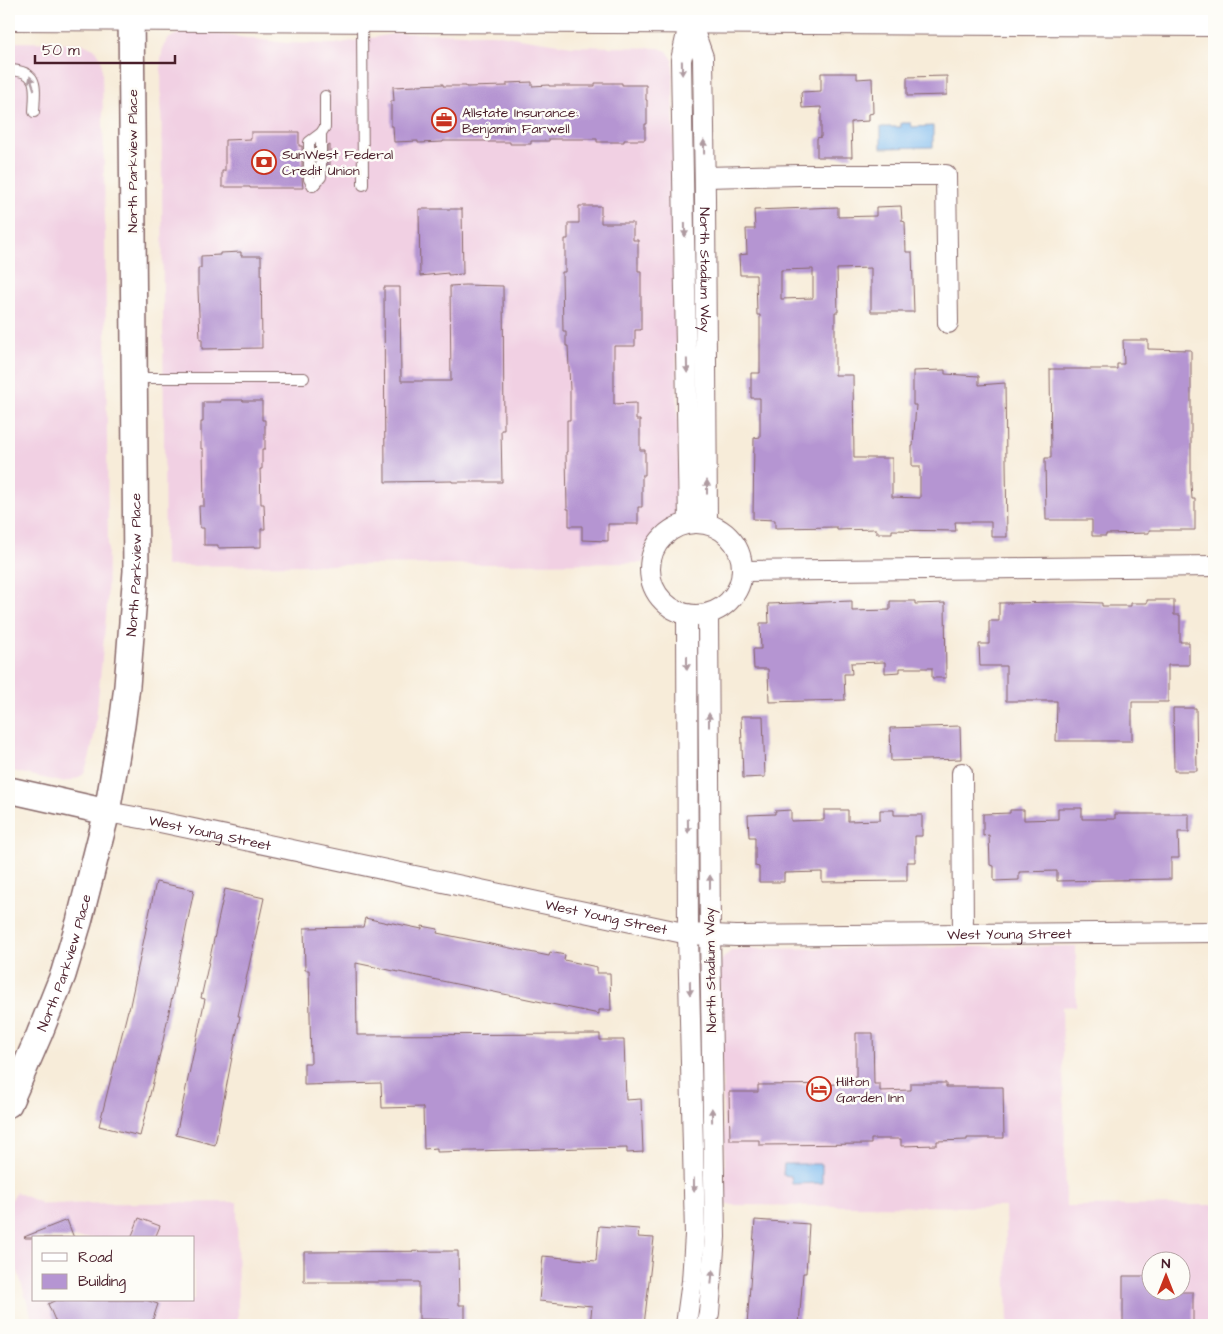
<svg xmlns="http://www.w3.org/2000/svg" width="1223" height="1334" font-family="'Architects Daughter',sans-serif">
<rect width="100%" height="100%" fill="#fdfcf7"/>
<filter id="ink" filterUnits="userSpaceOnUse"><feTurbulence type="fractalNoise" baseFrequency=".02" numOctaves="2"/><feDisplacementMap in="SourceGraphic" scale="10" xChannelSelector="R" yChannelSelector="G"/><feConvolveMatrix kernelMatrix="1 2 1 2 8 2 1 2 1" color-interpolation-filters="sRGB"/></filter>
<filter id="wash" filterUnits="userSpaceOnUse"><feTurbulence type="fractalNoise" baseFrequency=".0096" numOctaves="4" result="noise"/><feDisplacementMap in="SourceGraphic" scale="20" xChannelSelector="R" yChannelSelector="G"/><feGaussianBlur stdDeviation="1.12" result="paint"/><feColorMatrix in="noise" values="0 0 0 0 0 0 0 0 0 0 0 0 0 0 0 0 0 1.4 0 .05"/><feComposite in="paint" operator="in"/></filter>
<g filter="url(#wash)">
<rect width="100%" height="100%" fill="#f7ecd9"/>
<!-- built -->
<path fill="#f1d0e3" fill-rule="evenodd" d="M 194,31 L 286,43 L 335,44 L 399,33 L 493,34 L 572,46 L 659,48 L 667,51 L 673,60 L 674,153 L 671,200 L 676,333 L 680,515 L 666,525 L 648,543 L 643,563 L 165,566 L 161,59 L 163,47 L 168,39 L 177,34 Z
M 9,42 L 81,43 L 96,50 L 101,58 L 102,68 L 105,224 L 108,546 L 107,607 L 95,730 L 90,756 L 85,771 L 81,776 L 69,781 L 61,782 L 9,770 Z
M 1076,946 L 1076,1006 L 1062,1007 L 1066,1206 L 1214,1205 L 1214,1325 L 1008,1325 L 1005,1207 L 726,1205 L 719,965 L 723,958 L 731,951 L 740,949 ZM 1150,1262 L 1180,1262 L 1180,1292 L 1150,1292 Z
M 16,1192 L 43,1204 L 237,1202 L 238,1325 L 34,1325 L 9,1242 L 9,1204 ZM 34,1238 L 194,1238 L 194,1300 L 34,1300 Z"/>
<!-- water -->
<path fill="#7bbaef" stroke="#626c8d" d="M 901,123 L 911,123 L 912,127 L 933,126 L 933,147 L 881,148 L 881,127 L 901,127 Z
M 784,1164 L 822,1164 L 822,1183 L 792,1184 L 791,1176 L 783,1175 Z"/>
<g id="blocks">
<!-- building -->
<path fill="#b595d2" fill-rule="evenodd" d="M 821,73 L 857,73 L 857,79 L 872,78 L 873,113 L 869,114 L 869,121 L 851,122 L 852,157 L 817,157 L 817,138 L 821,137 L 821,107 L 802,108 L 801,92 L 821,91 Z
M 947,76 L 947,95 L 907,96 L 907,77 Z
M 532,82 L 532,86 L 549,85 L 549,86 L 595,86 L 595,83 L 622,83 L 622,85 L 646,85 L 646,100 L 647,100 L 647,124 L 645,124 L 645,140 L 624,140 L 624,142 L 597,142 L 597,139 L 549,139 L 549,141 L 531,141 L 531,144 L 510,144 L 510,142 L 488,142 L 488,141 L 443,141 L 443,142 L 418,143 L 418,141 L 394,142 L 393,126 L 391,126 L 391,101 L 394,101 L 393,87 L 416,86 L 416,85 L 443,84 L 443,86 L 466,86 L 466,87 L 507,86 L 507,83 Z
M 251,132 L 299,132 L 299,146 L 302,146 L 302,179 L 303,188 L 250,188 L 250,187 L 222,187 L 222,171 L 225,171 L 225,140 L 251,139 Z
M 330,145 L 330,172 L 328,172 L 328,146 Z
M 579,206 L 601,206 L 601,223 L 633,223 L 633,240 L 638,240 L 638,271 L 641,271 L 641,330 L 635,330 L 635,346 L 614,346 L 614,404 L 636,403 L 636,420 L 640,420 L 640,450 L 645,450 L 645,475 L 642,475 L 642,507 L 638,507 L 638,524 L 608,524 L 608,541 L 582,540 L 582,526 L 569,526 L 569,509 L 567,509 L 566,452 L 567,452 L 567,420 L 570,420 L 570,390 L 568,346 L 566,346 L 566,331 L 563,331 L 562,272 L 565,272 L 565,239 L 568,239 L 568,223 L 579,223 Z
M 901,206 L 902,221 L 905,222 L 906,252 L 912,252 L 914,312 L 871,312 L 871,268 L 837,269 L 838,312 L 835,312 L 835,375 L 853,375 L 854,458 L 892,458 L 892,497 L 920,498 L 920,466 L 912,466 L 912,446 L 913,446 L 916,405 L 913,405 L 913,371 L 945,370 L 945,374 L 979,376 L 979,385 L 1005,383 L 1007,537 L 991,537 L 991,522 L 955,522 L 956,531 L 892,530 L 892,533 L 876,533 L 876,529 L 837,530 L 837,527 L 775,528 L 775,520 L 753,519 L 754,438 L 760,437 L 760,398 L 751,398 L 751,373 L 760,373 L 760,315 L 757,315 L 756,275 L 740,275 L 739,255 L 747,254 L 746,229 L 755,229 L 754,210 L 838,207 L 838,217 L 876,216 L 876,207 ZM 813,269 L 813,298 L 781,299 L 781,270 Z
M 419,209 L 462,209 L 463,274 L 448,275 L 448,273 L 420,276 Z
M 241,252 L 241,256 L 261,256 L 262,348 L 202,349 L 202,339 L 200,339 L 198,290 L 198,268 L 201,268 L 201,256 L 220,255 L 220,253 Z
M 465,285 L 503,286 L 504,430 L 501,430 L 502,482 L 452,482 L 452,481 L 385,482 L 384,287 L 400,287 L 401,381 L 451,381 L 450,286 Z
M 1123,340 L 1148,340 L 1148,349 L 1191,350 L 1191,484 L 1192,499 L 1195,499 L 1195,530 L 1149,530 L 1149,533 L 1106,534 L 1106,536 L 1092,536 L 1092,520 L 1046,520 L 1045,458 L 1051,458 L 1050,369 L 1117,369 L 1117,364 L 1124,364 Z
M 220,400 L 243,400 L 243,401 L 262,401 L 262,420 L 265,420 L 265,449 L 262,449 L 262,469 L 260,469 L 261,504 L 264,504 L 265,529 L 261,529 L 261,547 L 218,548 L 218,545 L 204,545 L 204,528 L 200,528 L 199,506 L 204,506 L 203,449 L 201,449 L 201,422 L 203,422 L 203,402 L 221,402 Z
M 1147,600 L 1174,600 L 1174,615 L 1180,615 L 1180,642 L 1189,642 L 1189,665 L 1168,665 L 1168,702 L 1132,702 L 1132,741 L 1056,741 L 1057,701 L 1006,701 L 1006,666 L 980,666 L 979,644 L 989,644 L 989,621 L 999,621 L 999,603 L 1076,602 L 1102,603 L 1102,606 L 1131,606 L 1131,603 L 1147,603 Z
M 852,601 L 852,611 L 890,610 L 890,601 L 915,601 L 915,604 L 945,603 L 946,678 L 932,678 L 932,668 L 900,668 L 900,672 L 885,673 L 885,662 L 851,663 L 852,674 L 844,674 L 845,700 L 769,702 L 768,669 L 754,669 L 753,649 L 761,649 L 760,623 L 769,623 L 768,604 Z
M 1173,708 L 1196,708 L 1197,771 L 1174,771 Z
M 741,716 L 763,716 L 765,777 L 743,778 Z
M 960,726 L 961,759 L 891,761 L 890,728 Z
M 1058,808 L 1082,808 L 1082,819 L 1115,819 L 1115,814 L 1189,814 L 1189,832 L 1178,832 L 1179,858 L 1171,858 L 1171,879 L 1057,881 L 1057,871 L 1019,872 L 1019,880 L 994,881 L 994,866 L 990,865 L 989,835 L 983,836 L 983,814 L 1010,813 L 1010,810 L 1024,810 L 1024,820 L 1058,819 Z
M 791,810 L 791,821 L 824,820 L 824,810 L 848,810 L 848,821 L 880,820 L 880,810 L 894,810 L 894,815 L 922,815 L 922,836 L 915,836 L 915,862 L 907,862 L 907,881 L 822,882 L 822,872 L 784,873 L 784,882 L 759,882 L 759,867 L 755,866 L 755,837 L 749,837 L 748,815 L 775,814 L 775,811 Z
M 156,882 L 194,890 L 163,1041 L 140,1136 L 99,1126 L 128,1010 L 129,1010 Z
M 225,889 L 264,898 L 238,1016 L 240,1016 L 215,1145 L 176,1135 L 205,999 L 201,998 Z
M 365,918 L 388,923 L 388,922 L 422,929 L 422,926 L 438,929 L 437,933 L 549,956 L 550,952 L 565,955 L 564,960 L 597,967 L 597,973 L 610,973 L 611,1010 L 599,1010 L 599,1014 L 356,963 L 357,1035 L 600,1034 L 600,1040 L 624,1040 L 626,1100 L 641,1099 L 643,1152 L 627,1153 L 627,1148 L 584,1149 L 584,1148 L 437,1152 L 437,1148 L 424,1149 L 423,1107 L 382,1108 L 381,1083 L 304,1085 L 304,1063 L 311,1063 L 309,970 L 305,970 L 304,928 L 363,927 Z
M 856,1033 L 873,1033 L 874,1084 L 880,1084 L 880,1091 L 911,1090 L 911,1083 L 946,1083 L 946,1087 L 1003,1087 L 1004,1138 L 967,1138 L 967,1140 L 937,1141 L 937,1145 L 901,1146 L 901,1139 L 871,1139 L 871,1144 L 759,1145 L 759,1140 L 730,1140 L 729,1092 L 758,1092 L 758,1085 L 856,1084 Z
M 139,1218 L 160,1226 L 155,1238 L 131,1238 Z
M 67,1220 L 74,1238 L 25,1238 L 24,1237 Z
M 755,1220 L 809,1224 L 806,1273 L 803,1273 L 799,1325 L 747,1325 Z
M 599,1226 L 639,1229 L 638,1237 L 654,1238 L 644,1325 L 590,1325 L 592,1306 L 539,1301 L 543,1256 L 596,1261 Z
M 458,1251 L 459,1305 L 465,1305 L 465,1320 L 419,1319 L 419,1282 L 304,1282 L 304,1252 Z
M 1123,1276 L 1150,1276 L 1150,1292 L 1193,1292 L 1193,1325 L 1123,1325 Z
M 56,1300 L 146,1300 L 158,1304 L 151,1325 L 57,1325 L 48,1304 Z"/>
</g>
</g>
<g filter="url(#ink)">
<use href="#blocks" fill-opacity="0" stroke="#876768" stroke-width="1"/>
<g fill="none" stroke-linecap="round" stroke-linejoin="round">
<defs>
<path id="service" d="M 362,20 L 363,185
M 9,70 C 40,71 35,87 34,112
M 321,133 L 321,177 L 313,186 L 309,179 L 309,142 L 321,133 L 325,127 L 325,96
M 135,378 L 304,378"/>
<g id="minor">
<path id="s1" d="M 690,20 L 703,57 L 705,198 L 707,523"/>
<path d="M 705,177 L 799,175 L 946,175 L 948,323"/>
<circle cx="696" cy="569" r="46"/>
<path d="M 689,523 L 681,60 L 690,20 L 690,9"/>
<path d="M 742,571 L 1214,566"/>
<path d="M 962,773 L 963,934"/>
<path id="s2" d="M 107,812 L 146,819 L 688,934 L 736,936 L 1214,932"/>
<path d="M 686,1325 L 692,1281 L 695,1235 L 688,934 L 687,614"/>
<path d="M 706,1325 L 709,1313 L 715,1237 L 710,935 L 708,614"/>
</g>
<g id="tertiary">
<path d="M 9,790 L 107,812"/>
<path id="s3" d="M 9,1104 L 39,1035 L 63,975 L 79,922 L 107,812 L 122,725 L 127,686 L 136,571 L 131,9"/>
</g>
<path id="primary" d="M 9,16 L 1214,22"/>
</defs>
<!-- service casing -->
<use href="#service" stroke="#876768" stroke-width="12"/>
<!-- minor casing -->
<use href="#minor" stroke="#876768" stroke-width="22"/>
<!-- tertiary casing -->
<use href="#tertiary" stroke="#876768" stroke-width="28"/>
<!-- primary casing -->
<use href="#primary" stroke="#876768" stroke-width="30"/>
<!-- service -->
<use href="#service" stroke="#fff" stroke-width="10"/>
<!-- minor -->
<use href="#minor" stroke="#fff" stroke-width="20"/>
<!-- tertiary -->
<use href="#tertiary" stroke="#fff" stroke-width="25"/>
<!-- primary -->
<use href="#primary" stroke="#fff" stroke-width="28"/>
</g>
<!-- one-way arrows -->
<defs><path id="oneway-solid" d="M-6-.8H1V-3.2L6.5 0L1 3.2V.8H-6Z" transform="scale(1.25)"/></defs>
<g fill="#ae9aa0">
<use href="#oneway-solid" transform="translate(682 68) rotate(89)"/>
<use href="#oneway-solid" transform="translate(32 83) rotate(-108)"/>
<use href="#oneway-solid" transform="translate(704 147) rotate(-91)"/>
<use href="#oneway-solid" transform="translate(685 230) rotate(89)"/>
<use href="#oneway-solid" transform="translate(687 366) rotate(89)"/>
<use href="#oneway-solid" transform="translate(707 487) rotate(-90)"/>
<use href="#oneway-solid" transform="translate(687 663) rotate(90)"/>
<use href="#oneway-solid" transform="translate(709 720) rotate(-90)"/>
<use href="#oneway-solid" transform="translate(688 826) rotate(89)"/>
<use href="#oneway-solid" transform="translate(710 882) rotate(-90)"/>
<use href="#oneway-solid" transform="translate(690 988) rotate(89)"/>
<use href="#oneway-solid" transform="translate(712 1115) rotate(-91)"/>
<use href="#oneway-solid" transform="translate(694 1185) rotate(89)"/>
<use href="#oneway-solid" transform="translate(712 1277) rotate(-85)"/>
</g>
</g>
<!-- icons -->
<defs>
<symbol id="office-ring" viewBox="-11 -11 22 22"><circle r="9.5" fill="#fdfcf7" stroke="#c8321e" stroke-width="1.5"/><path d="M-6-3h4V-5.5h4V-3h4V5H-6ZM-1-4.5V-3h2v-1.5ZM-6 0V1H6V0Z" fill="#c8321e"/></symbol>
<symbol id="bank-ring" viewBox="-11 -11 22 22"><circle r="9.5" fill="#fdfcf7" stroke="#c8321e" stroke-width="1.5"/><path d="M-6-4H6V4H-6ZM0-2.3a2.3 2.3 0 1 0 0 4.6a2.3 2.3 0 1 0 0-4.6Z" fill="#c8321e"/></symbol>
<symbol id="hotel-ring" viewBox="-11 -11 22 22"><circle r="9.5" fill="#fdfcf7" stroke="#c8321e" stroke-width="1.5"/><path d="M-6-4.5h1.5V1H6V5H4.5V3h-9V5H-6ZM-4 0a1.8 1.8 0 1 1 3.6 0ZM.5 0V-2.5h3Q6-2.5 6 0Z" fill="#c8321e"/></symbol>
</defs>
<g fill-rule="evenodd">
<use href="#office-ring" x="430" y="106" width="28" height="28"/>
<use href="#bank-ring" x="250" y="148" width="28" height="28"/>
<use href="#hotel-ring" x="805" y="1075" width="28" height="28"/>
</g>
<g text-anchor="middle" stroke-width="5" stroke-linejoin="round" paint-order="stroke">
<!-- poi labels -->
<g font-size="14" fill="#4a1f2b" stroke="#fdfcf7" text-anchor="start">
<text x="462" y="117">Allstate Insurance:<tspan x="462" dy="16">Benjamin Farwell</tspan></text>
<text x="282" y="159">SunWest Federal<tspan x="282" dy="16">Credit Union</tspan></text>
<text x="836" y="1086">Hilton<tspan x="836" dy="16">Garden Inn</tspan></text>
</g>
<!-- street labels -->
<g font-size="14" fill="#4a1f2b" stroke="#fdfcf7">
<text transform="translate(132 161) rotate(-90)" y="5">North Parkview Place</text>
<text dy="5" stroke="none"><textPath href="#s1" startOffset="252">North Stadium Way</textPath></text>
<text dy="5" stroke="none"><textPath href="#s3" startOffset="558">North Parkview Place</textPath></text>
<text dy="5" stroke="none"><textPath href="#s2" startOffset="105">West Young Street</textPath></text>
<text dy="5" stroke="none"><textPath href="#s2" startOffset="510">West Young Street</textPath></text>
<text dy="5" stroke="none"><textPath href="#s2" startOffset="915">West Young Street</textPath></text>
<text dy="5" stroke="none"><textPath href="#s3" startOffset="152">North Parkview Place</textPath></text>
<text transform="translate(710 970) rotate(-91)" y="5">North Stadium Way</text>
</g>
</g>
<!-- margin -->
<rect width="1223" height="1334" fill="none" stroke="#fdfcf7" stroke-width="30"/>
<!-- legend -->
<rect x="32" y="1236" width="162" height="65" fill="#fdfcf7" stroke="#b5a4a5"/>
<rect x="42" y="1253" width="25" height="8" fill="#ffffff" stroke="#b5a4a5"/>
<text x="78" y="1262" font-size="15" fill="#4a1f2b">Road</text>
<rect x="42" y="1274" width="25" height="15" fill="#b595d2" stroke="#b5a4a5"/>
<text x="78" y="1286" font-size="15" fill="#4a1f2b">Building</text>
<!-- north arrow -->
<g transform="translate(1166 1276)"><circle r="24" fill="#fdfcf7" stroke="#b5a4a5"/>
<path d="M0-4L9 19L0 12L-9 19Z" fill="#c8321e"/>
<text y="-8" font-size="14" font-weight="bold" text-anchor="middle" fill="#4a1f2b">N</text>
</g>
<!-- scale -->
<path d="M35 55v8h140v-8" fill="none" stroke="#4a1f2b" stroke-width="2.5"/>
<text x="42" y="55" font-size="15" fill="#4a1f2b" stroke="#fdfcf7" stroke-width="4" paint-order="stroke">50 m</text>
</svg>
